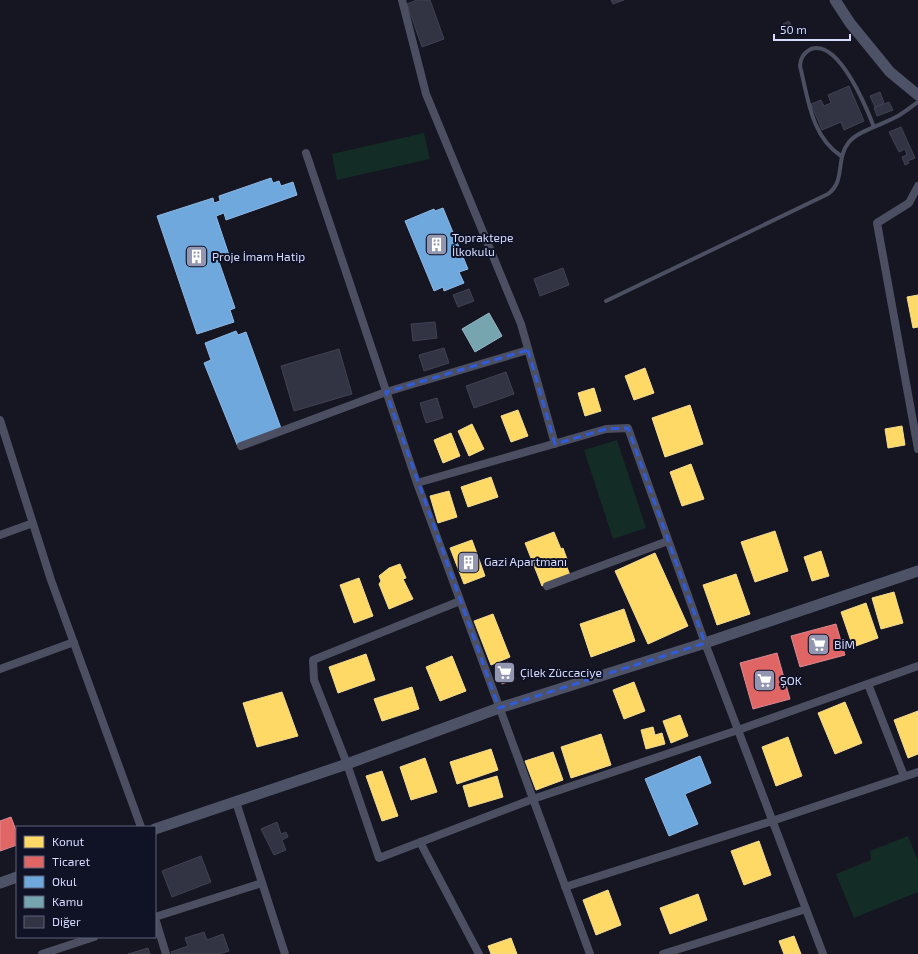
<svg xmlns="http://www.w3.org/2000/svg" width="918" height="954" font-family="'Exo 2',sans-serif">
<rect width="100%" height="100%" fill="#151621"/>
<!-- green -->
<path fill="#132c26" d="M 424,133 L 430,159 L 337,180 L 332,154 Z
M 617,440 L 646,528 L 613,539 L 584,450 Z
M 908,836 L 918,861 L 918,892 L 854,918 L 836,874 L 871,860 L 870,851 Z"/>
<!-- homes -->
<path fill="#ffd966" stroke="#f3da93" d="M 918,295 L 918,327 L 913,328 L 907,297 Z
M 645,368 L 654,393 L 634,400 L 625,376 Z
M 594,388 L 601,411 L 585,416 L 578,393 Z
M 690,405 L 703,444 L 665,457 L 652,418 Z
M 518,410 L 528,436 L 511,442 L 501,416 Z
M 472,424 L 484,449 L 469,456 L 458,431 Z
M 902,426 L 905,445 L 888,448 L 885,429 Z
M 451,433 L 460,456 L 443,463 L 434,440 Z
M 691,464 L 704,499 L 682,506 L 670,472 Z
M 491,477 L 498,497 L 468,507 L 461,487 Z
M 449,491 L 457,517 L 438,523 L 430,496 Z
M 775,531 L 788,571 L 755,582 L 741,542 Z
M 554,532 L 561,549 L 563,548 L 567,559 L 564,560 L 570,575 L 542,586 L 525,543 Z
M 472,540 L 485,576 L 464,584 L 450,548 Z
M 821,551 L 829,576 L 812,581 L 804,557 Z
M 655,553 L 688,626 L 648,644 L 615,571 Z
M 400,564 L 406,578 L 403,579 L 413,599 L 389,609 L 379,584 L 381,581 L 379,576 L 389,568 Z
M 736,574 L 750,614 L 717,625 L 703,585 Z
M 359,578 L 373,616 L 354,623 L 340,585 Z
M 894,592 L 903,623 L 881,629 L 872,598 Z
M 866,603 L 878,638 L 853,647 L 841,612 Z
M 624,609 L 635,641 L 591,657 L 580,624 Z
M 493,614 L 510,657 L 491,665 L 474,621 Z
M 366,654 L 375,680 L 338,693 L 329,667 Z
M 452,656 L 466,691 L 440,701 L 426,667 Z
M 634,682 L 645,711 L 624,719 L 613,690 Z
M 412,687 L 419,709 L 382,721 L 374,699 Z
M 282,692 L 298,736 L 257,747 L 243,703 Z
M 845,702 L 862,743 L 835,754 L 818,713 Z
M 918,711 L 918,754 L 908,758 L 894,720 Z
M 680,715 L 688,736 L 671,743 L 663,721 Z
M 653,727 L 655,735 L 662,733 L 665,744 L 646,749 L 641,730 Z
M 601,734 L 611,765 L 571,778 L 561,747 Z
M 788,737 L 802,776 L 776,786 L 762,747 Z
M 491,749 L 498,770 L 457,784 L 450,762 Z
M 553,752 L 563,780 L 536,790 L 525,761 Z
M 425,758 L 437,792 L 411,800 L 400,767 Z
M 382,771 L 398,816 L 382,821 L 366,776 Z
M 497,776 L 503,797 L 469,807 L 463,786 Z
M 759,841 L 771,875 L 744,885 L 731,851 Z
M 608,890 L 621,925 L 596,935 L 583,900 Z
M 698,894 L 707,920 L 670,934 L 660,908 Z
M 794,936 L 801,954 L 784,954 L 779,941 Z
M 511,938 L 517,954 L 491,954 L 488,946 Z"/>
<!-- shops -->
<path fill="#e06666" stroke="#dd8993" d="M 836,624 L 845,655 L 800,667 L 791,636 Z
M 777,653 L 790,699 L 753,709 L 740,663 Z
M 508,662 L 515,679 L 502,684 L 496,666 Z
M 11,817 L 17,833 L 17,845 L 0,851 L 0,821 Z"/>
<!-- schools -->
<path fill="#6fa8dc" stroke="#8eb7e6" d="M 271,178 L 273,183 L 279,181 L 281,186 L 293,182 L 297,195 L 226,220 L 224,213 L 216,216 L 229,255 L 218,259 L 235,308 L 230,310 L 234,322 L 197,334 L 157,216 L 213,198 L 214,203 L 220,201 L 219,196 Z
M 443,208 L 468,269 L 459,272 L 464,283 L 444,291 L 443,287 L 434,291 L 405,221 L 434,209 L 435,211 Z
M 236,331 L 238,335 L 246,332 L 282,431 L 238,447 L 204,363 L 211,360 L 205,343 Z
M 700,756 L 711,783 L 685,794 L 698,824 L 669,836 L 645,779 Z"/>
<!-- public -->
<path fill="#76a5af" stroke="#93b5c6" d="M 489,313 L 502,336 L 475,352 L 462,329 Z"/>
<!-- building -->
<path fill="#333443" stroke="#404154" d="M 417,0 L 430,0 L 444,39 L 422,47 L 407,4 Z
M 611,0 L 624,0 L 613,4 Z
M 789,21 L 792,27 L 785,30 L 783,24 Z
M 849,86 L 864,121 L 844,130 L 841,122 L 822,130 L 811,104 L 821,100 L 824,106 L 831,103 L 828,95 Z
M 880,92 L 884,103 L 875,107 L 870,96 Z
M 889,102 L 893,110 L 877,116 L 874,108 Z
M 901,127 L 915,158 L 908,161 L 909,163 L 905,165 L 902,157 L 907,155 L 905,149 L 899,152 L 889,132 Z
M 563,268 L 569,285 L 540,296 L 534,279 Z
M 469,289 L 474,301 L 458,307 L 453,295 Z
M 435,322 L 437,338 L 413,341 L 411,324 Z
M 444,348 L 449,363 L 424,371 L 419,355 Z
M 339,349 L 352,394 L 294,411 L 281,366 Z
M 506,372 L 514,394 L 474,408 L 466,386 Z
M 437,398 L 443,418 L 426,423 L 420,403 Z
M 277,822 L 281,834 L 286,832 L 288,837 L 282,840 L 286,850 L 274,855 L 261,829 Z
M 201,856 L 211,882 L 172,897 L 162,871 Z
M 204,932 L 207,940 L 223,934 L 229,951 L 219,954 L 172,954 L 171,952 L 188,946 L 185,938 Z
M 148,948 L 150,954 L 128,954 Z"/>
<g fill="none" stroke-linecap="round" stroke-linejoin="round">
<!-- lane -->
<path stroke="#4b4f61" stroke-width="4" d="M 841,156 C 811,136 808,98 800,66 C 800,59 804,52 811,49 C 839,39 867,109 874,127
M 606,301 L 828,194 C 846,181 835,159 849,142 C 858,131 884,124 898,116 C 905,112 911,107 918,102"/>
<!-- street -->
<path stroke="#4b4f61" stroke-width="8" d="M 402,0 L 426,94 L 521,324 L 555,444
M 306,153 L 417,483 L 590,954
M 918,186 L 909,203 L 877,223 L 918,449
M 0,420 L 51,580 L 141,827
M 241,446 L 386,392 L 528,350
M 417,483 L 606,429 L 628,428 L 705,643 L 823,954
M 0,535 L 33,523
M 547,586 L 668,541
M 460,601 L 313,660 L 314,680 L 347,764 L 379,858 L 533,799 L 738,730 L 918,666
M 0,669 L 74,642
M 868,684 L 904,776
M 236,802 L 285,954
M 420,842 L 479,954
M 565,887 L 772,821 L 918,772
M 155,917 L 262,883
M 155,918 L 166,954
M 42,954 L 94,937
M 663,954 L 806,909"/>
<!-- secondary -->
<path stroke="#4e5267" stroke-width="11" d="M 835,0 L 850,23 L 890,72 L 918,95
M 155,829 L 347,764 L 499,708 L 705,643 L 918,571
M 0,883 L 17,877"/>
</g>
<!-- marked area -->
<path fill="none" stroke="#305cdc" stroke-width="3" stroke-dasharray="8 5" stroke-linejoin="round" d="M 528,350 L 555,444 L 606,429 L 628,428 L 705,643 L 499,708 L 386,392 Z"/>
<!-- icons -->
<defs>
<symbol id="building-square" viewBox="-11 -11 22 22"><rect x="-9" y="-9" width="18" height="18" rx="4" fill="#9296b0" stroke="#101226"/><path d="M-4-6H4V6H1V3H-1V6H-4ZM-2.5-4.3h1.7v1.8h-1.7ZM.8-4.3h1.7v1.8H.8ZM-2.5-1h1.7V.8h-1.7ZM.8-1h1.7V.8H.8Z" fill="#fff"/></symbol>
<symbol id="supermarket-square" viewBox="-11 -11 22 22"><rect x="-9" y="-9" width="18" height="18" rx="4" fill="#9296b0" stroke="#101226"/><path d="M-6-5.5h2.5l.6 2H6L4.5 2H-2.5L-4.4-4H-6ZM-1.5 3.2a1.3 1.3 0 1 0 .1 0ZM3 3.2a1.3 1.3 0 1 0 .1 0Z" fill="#fff"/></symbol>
</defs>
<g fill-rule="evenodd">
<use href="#building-square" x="424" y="232" width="25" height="25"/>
<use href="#building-square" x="184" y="244" width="25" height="25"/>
<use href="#building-square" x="456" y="550" width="25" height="25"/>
<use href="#supermarket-square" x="806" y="632" width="25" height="25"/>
<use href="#supermarket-square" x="492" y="660" width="25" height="25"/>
<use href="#supermarket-square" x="752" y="668" width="25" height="25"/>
</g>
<g text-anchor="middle" stroke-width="4" stroke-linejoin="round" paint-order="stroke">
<!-- poi labels -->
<g font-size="12" fill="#d6dbfd" stroke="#101226" text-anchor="start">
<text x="452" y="242">Topraktepe<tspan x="452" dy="14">İlkokulu</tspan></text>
<text x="212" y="261">Proje İmam Hatip</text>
<text x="484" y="566">Gazi Apartmanı</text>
<text x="834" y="649">BİM</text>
<text x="520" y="677">Çilek Züccaciye</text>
<text x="780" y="685">ŞOK</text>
</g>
</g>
<!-- legend -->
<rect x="16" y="826" width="140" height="112" fill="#101226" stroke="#5f627c"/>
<rect x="24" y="836" width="20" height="12" fill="#ffd966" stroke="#5f627c"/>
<text x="52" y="846" font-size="12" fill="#d6dbfd">Konut</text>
<rect x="24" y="856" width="20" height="12" fill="#e06666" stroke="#5f627c"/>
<text x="52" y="866" font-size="12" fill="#d6dbfd">Ticaret</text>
<rect x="24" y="876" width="20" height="12" fill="#6fa8dc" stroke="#5f627c"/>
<text x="52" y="886" font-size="12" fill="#d6dbfd">Okul</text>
<rect x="24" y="896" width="20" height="12" fill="#76a5af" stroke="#5f627c"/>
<text x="52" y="906" font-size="12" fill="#d6dbfd">Kamu</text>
<rect x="24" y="916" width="20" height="12" fill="#333443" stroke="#5f627c"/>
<text x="52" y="926" font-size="12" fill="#d6dbfd">Diğer</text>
<!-- scale -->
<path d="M774 34v6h76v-6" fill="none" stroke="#d6dbfd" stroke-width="2"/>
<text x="780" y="34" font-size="12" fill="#d6dbfd" stroke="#101226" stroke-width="3" paint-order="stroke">50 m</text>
</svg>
